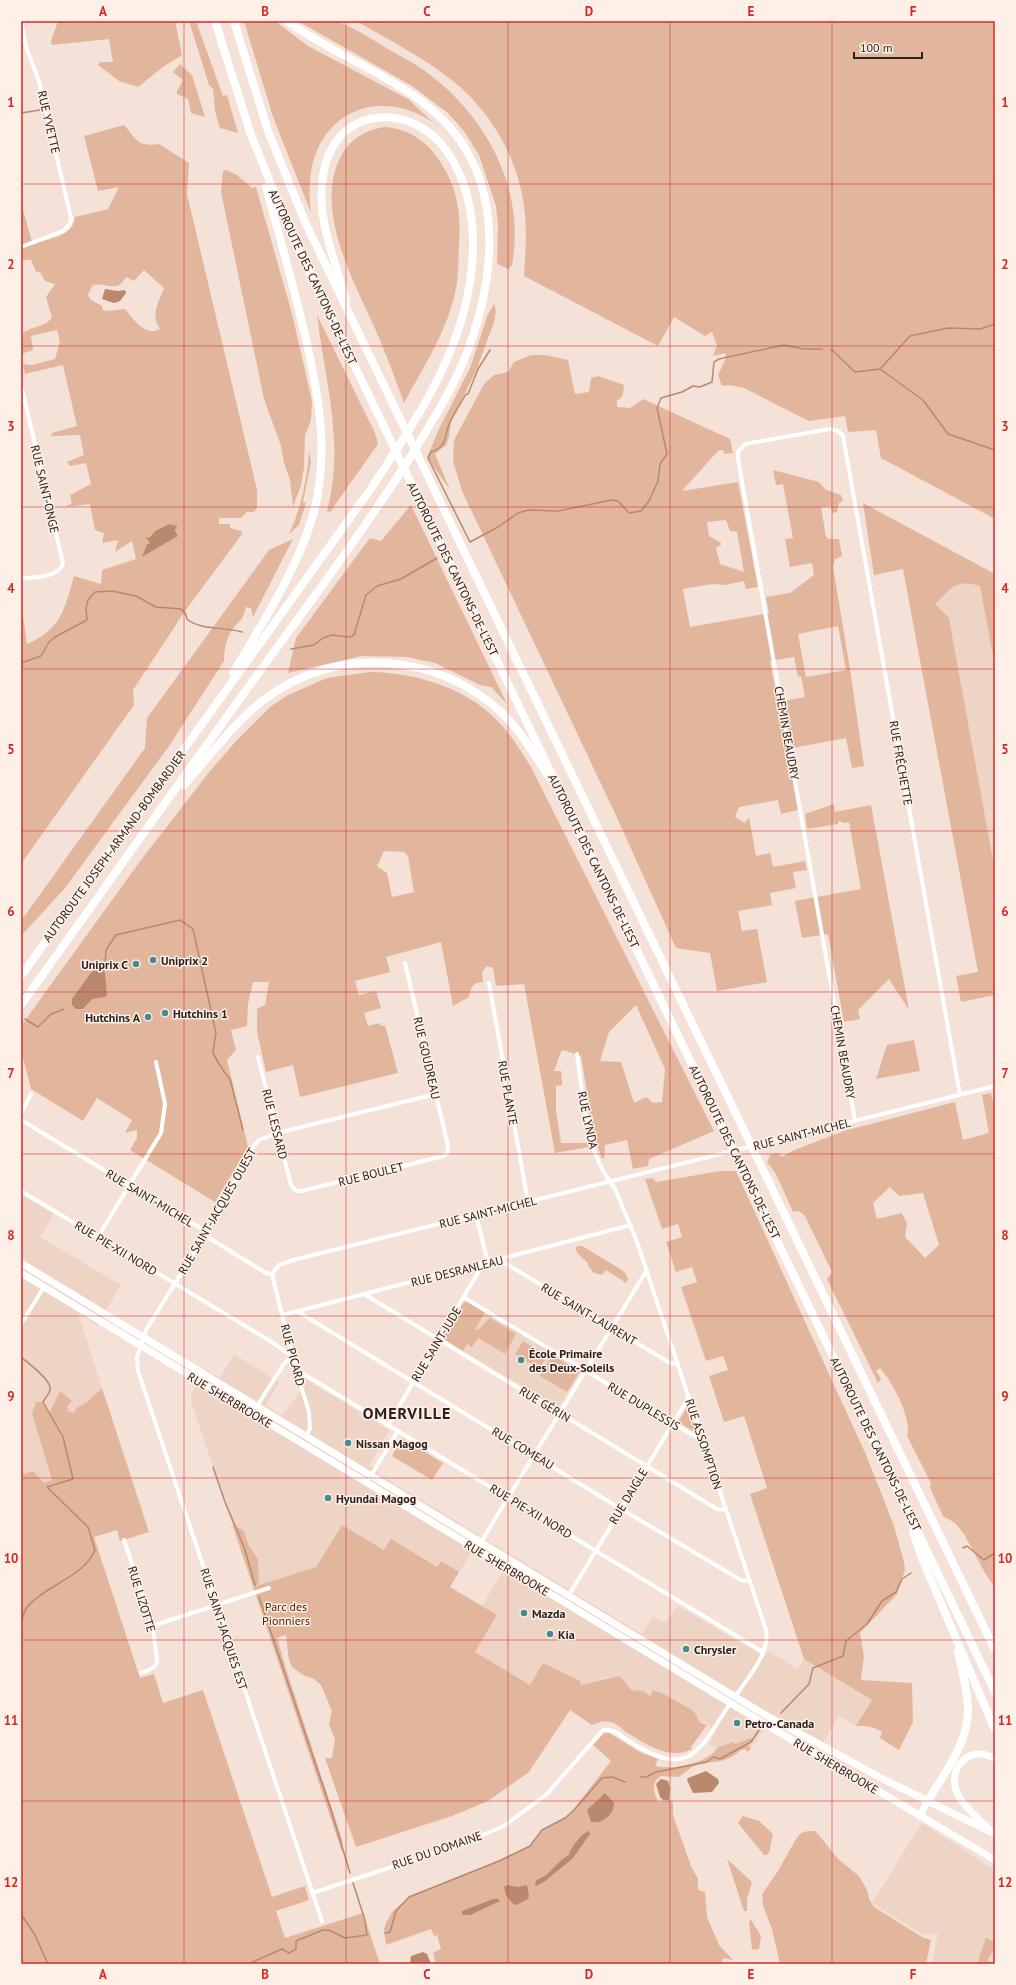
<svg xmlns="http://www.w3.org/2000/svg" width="1016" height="1985" font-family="'PT Sans',sans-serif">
<rect width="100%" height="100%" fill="#f4e1d7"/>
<g fill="#eed4c5">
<path d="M965 582 980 586 995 667V871L949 618 934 604 956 584Z"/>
<path d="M21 1194 54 1214 40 1237 121 1285 97 1325 78 1313 102 1388 87 1402 76 1408 75 1413 68 1412 67 1406 58 1396 49 1414 43 1402H36L32 1412 52 1480 44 1483 33 1472 21 1475Z"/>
<path d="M485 1312 581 1370 559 1407H557L463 1351Z"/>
<path d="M234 1354 279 1382 266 1405 282 1416 305 1385 304 1381 307 1380 389 1430 369 1466 379 1472 380 1475 642 1634 653 1616 666 1623 677 1605 764 1657 768 1651 798 1669 804 1659 872 1700 856 1726 839 1716 823 1742 773 1715 751 1748 748 1746 754 1741 751 1738 735 1744 732 1742 717 1749 709 1744 716 1733 704 1722H699L692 1710 664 1694 653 1690 651 1696 643 1691 631 1690 618 1676 605 1678 581 1685H530L475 1652 497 1615 482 1606 503 1571 472 1552 459 1572 441 1561 437 1568 391 1540 384 1550 342 1525 316 1567 253 1587 259 1582 258 1559 248 1544 244 1531 232 1524 190 1397 206 1370 220 1378Z"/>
<path d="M922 1823 995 1870V1964H932L938 1933 924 1935 872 1903Z"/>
</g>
<g fill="#e2b69d" fill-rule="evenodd">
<path d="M58 21H175L182 55 163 67 138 87 119 81 98 65 100 62H113L109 39 52 45 51 41Z"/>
<path d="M189 21H196L223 96 227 95 238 133 220 128 215 111 213 89 209 85Z"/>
<path d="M244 21H275L308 46 408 99 434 123C395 96 344 100 320 144 309 165 308 191 311 213L273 117Z"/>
<path d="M298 21C308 21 329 18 338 22 355 28 373 40 388 49 400 56 414 63 425 71 486 115 526 189 512 265L509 269 497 264 498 226 496 206 479 155 464 131 448 113 412 86Z"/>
<path d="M356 21H995V519L881 458 876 430 848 432 845 416 809 421 744 388 729 385 722 386 718 375 726 358 725 353 713 356 717 346 712 332 705 336 674 317 658 346 524 276C525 256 527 236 525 215 521 165 494 114 454 82 425 58 389 40 356 21Z"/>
<path d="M180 64 192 75 205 117 191 113 188 99 177 94V91L183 80 173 72Z"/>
<path d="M124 125C137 140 138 147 159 144L189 163 187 194 257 490V508L254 512H247L241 518H219V524H230V528L241 531 242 534 185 611 133 690 134 705 21 864V616H23L27 644C61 629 65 609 74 576L101 584 102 570 136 559 132 541 115 552 118 540 102 543 104 533 95 530 90 504 65 507 72 503 70 495 91 484 86 463 70 466 67 462 84 455 80 435 51 436 52 433 77 426 63 365 25 374 23 364 32 365 55 359 60 342 57 330 31 336 33 350 21 354V335C32 325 41 329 52 318L46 297 55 284 45 281 40 272H36L31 260H21V203L33 245C49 237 73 238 75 217L108 209 119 187 98 191 84 136ZM144 270 164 288C159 301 150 316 160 329 144 337 134 319 125 309L108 311 103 310 102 306 90 299 88 294 93 285C107 282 117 294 126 277L134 281ZM169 524 174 526 178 536 142 557 147 544 151 543 145 539 149 538 155 531Z"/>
<path d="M385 127C410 129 428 142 441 163 458 189 461 215 459 245 458 261 459 277 455 293 446 333 423 368 404 403 396 381 388 359 379 338 357 286 312 212 341 156 351 138 366 130 385 127Z"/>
<path d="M226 170 237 175 252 188 256 187 292 314 312 401 311 420 305 435 304 468 301 485 293 507 290 480 284 463 281 446 264 399 221 192 223 171Z"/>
<path d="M494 304 496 311 494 322 476 371 451 421 449 437 446 445 435 454 450 490 427 457 440 427 470 368 488 314Z"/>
<path d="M317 315 375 433 378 444 330 512 327 511C345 443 325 382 317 315Z"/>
<path d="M531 355H545L568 360 575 394 589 392 591 378 598 376 624 385 623 394 620 399 617 400V407L630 408 643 399 730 439 733 453 724 454 723 450 718 451 682 491 738 482 758 587 746 589 744 581 725 585 712 584 683 589 690 627 769 613 766 597 790 593 814 575 812 563 790 567 785 539 793 538 783 484 776 485 773 470 819 482 826 490 841 495 843 501 839 503 837 512 832 513 831 506 821 507 826 537 829 539H839L842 556 835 559 833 567 850 669 864 766 852 768 846 738 787 749 798 810 781 814 778 800 739 807 735 817 745 823 749 817 756 856 770 853 773 867 805 861 807 870 793 872 796 888 770 893 772 905 738 911 742 931 757 929 767 982 717 991 710 953 676 948 613 809 462 491 453 461 454 440 484 384 494 375 508 372 514 362ZM726 520 730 531 737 532 744 572 720 564 716 548 721 545V543L709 536 707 522ZM838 626 846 670 806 677 798 634ZM794 657 798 677 801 676 805 697 778 702 770 661Z"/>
<path d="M309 452 311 462 303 502 306 503 299 525 289 534C301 508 307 480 309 452Z"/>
<path d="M863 503 995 574V667L980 586C955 579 953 587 935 604L949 618 995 871V995L961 1002 956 976 978 972 903 569 874 575Z"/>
<path d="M411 505 507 704 491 687 480 685 435 663 407 657 362 656 288 673 296 638 370 538 381 541Z"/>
<path d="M293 539 253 617 251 608 246 607C243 618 243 618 236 625 227 633 224 650 224 661L169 746 65 888 21 936V921L145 748 147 718 269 550Z"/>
<path d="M370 672C419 673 472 689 505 729 515 741 523 754 531 767L714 1131 649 1159 648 1166 633 1169 627 1140 605 1145 604 1158 602 1159 594 1136 581 1056 563 1050 561 1052 554 1071H561L562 1085 556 1086V1110L561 1143H588L589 1147 555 1153 524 984 496 986 493 968 487 966 482 972 483 982C472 983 471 987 469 997L453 1006 441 942 386 957 390 972 355 981 359 995 376 991 381 1008 364 1013 368 1026 380 1023 381 1026 385 1025 398 1073 300 1097 293 1065 266 1072 257 1032V1009L265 1005 269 982H253L248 1004 247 1026 231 1030 236 1050 227 1060 248 1147 215 1202 130 1150 137 1138V1130L125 1133 132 1120 97 1098 83 1121 31 1089 21 1050V1026L141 860 210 771 237 740 270 707 288 695 327 678ZM384 851 404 852 408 856 414 892 392 897 387 873 377 866ZM636 1005 665 1069 662 1102 653 1103 646 1097 634 1103 621 1062 600 1061 609 1032Z"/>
<path d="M834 804 835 812 871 805 909 1010 889 979 858 1010 860 1019 844 1022 828 934 802 938 795 901 861 889 849 822 844 823 839 821 838 824 807 829 805 814Z"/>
<path d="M914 1040 920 1071 876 1079 887 1045Z"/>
<path d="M991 1093 995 1110V1587L985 1573 964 1534 955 1523 943 1516 930 1488 931 1483 907 1436C913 1419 891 1380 880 1368L876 1371 881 1379 878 1383 827 1279 832 1272 805 1216 799 1211 793 1212 776 1174 767 1162 771 1154 778 1153 782 1157 792 1151 844 1131 955 1102 963 1140 989 1133 982 1095ZM890 1187 899 1196 923 1193 939 1245 925 1258 905 1237 907 1224 902 1213 877 1219 873 1203Z"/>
<path d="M720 1171H736L867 1457 894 1526 904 1562 905 1570 897 1594 860 1633 864 1656 861 1680 912 1683 913 1722 899 1750 880 1738 882 1732C874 1727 866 1725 856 1726L872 1700 804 1659 750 1494 767 1488 744 1416 724 1422 709 1376 728 1370 723 1356 706 1361 681 1287 697 1282 692 1267 676 1272 666 1242 682 1237 678 1224 662 1229 645 1179 653 1178 655 1181 657 1182Z"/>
<path d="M578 1246H582L622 1270 626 1274 628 1279 626 1283 606 1270 602 1275 594 1273 588 1266V1263L578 1254 575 1248Z"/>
<path d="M466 1301 485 1312 475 1330 479 1329 490 1318 516 1334 505 1354 478 1338 472 1347 467 1344 463 1351 444 1339 443 1336 463 1303Z"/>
<path d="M523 1341 547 1356 539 1369 515 1354Z"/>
<path d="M552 1355 580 1372 567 1392 540 1376Z"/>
<path d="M102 1388 149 1532 120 1541 117 1530 94 1537 140 1678 154 1674 163 1703 203 1690 272 1897 305 1886 309 1900 276 1911 285 1938 363 1913 380 1964H21V1475L33 1471 44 1483 52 1480 32 1413 36 1402H43L49 1414 60 1391 72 1401 67 1406 68 1411 74 1413 76 1408 87 1402Z"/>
<path d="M688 1406 696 1430 695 1432 678 1422Z"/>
<path d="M402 1438 443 1463 432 1480 392 1456Z"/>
<path d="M232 1524 244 1531 248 1544 258 1559 259 1582 256 1586 316 1567 342 1525 384 1550 391 1539 437 1567 441 1561 459 1572 450 1587 497 1615 475 1652 530 1685 543 1663 580 1681 581 1685 618 1676 622 1678 631 1690 643 1691 650 1696 653 1690 664 1694 692 1710 695 1713 699 1722 707 1725 691 1747 692 1749C669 1761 646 1744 626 1732 622 1729 616 1723 610 1722 604 1720 598 1723 592 1725L570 1710 529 1772 488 1801 452 1816 356 1847 325 1758H332L335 1739 329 1724 332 1711 321 1685 314 1679 303 1675 292 1667 289 1660 286 1635 277 1638 287 1672 342 1839 343 1849 342 1852Z"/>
<path d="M604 1733H609L640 1752 658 1759 655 1766C672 1770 697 1765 712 1754 714 1752 716 1749 719 1747 722 1746 727 1744 732 1742L735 1744 751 1738 754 1740 748 1745 751 1748 748 1752 745 1749 741 1750C723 1766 714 1759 694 1766 688 1769 684 1774 678 1777L661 1776C650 1783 654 1791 658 1802L669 1800 673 1803V1815L691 1866 698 1879V1890L705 1892 707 1917 719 1945 733 1960 723 1958 721 1964H436L433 1953 441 1949 437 1935 434 1936 431 1929 386 1945 384 1929 386 1923 392 1912 409 1897 498 1861 530 1846 542 1830 546 1829 569 1815 611 1761 593 1745Z"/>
<path d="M743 1816 759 1821 773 1834 769 1853 767 1855H764L738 1823Z"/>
<path d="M808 1831H815L818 1834 838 1859 859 1876 867 1890 870 1901 874 1907 922 1937 931 1940 926 1964H780L772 1929 763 1906 762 1894 778 1871 796 1839 801 1833Z"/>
<path d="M727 1859 752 1882 747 1899V1911H744Z"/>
<path d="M751 1920 761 1936 759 1949 752 1950 749 1921Z"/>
<path d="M986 1937 995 1943V1948L987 1960 992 1964H977Z"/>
</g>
<g fill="#ba896d">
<path d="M105 289 118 291 125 290 126 293 120 301 114 303 102 299Z"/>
<path d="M169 524 177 526 175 530 178 536 142 557 147 544 150 543 145 537 149 538 155 531Z"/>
<path d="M103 968 105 973 107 995 105 997 92 999 83 1009H76L72 1005V999L93 970Z"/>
<path d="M706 1771 718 1779 719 1783 712 1792 693 1793 687 1780 688 1778Z"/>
<path d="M661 1779 668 1781 670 1788 669 1800H663L660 1797 656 1784Z"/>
<path d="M605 1793 614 1803C614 1815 602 1824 591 1822L587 1810Z"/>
<path d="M589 1831 590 1834 573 1858 544 1882 536 1886 535 1883C537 1878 543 1878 547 1874 555 1867 560 1860 569 1855 570 1848 582 1833 589 1831Z"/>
<path d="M507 1885 519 1887 527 1885 529 1896 528 1899 516 1905 513 1904 506 1895 504 1887Z"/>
<path d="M493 1899H498L500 1901 470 1915H462V1911Z"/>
<path d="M423 1952 427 1954 431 1964H410L411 1956Z"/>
</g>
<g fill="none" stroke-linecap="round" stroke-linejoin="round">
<g stroke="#ba896d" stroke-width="1.5">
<path d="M21 113 40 110"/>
<path d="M831 349 855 372 880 369 923 400 948 434 995 450"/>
<path d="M490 350 478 369 468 394H466C461 403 455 412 450 422 444 435 448 447 431 452L428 458 470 542 498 527 518 513 528 510 558 511 612 500 618 501 629 513 641 511 649 501 658 481 660 464 667 454 657 408 661 398 682 392 693 386 700 387 712 382 714 362 719 359 784 345 803 349H822"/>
<path d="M881 368 910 336 948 328 980 329 995 324"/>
<path d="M291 649 314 645 323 638 332 635 350 637 354 635 366 595 377 586 401 579 437 558"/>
<path d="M21 663 41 656 49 642 55 637 87 620 86 608 88 600 95 592 112 591 136 596 156 607 181 609 185 613 187 619C199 630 226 627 242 632"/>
<path d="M103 968 105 963 106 950 116 935 180 920 193 929 216 1033 213 1052C214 1057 226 1075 230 1079L243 1130"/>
<path d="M25 1019 38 1027 51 1014 64 1009"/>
<path d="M21 1357C28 1363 50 1379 50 1388 51 1392 45 1398 43 1402L63 1437 73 1479 47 1487 88 1527 95 1550C83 1578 47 1584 28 1606 24 1610 23 1618 21 1623"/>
<path d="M213 1467 225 1502 244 1547 255 1585"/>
<path d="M963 1548 967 1546 984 1560 995 1553"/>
<path d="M259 1597 331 1810 350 1873"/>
<path d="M781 1713 809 1684 813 1668 843 1656 846 1641 867 1624 882 1601 896 1592 902 1579 911 1573"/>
<path d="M641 1777H646L656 1772 707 1762 713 1757 720 1759 751 1742 759 1730"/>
<path d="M21 1914 35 1935 48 1964"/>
<path d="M385 1933 390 1932 396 1911 409 1897 499 1861 530 1846 542 1830 565 1818 575 1809 602 1778 612 1777 625 1782"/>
<path d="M248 1964 282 1949 289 1953 296 1949V1941L323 1930H329L345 1938 367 1935 365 1920 353 1883"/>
</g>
<g stroke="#fff" stroke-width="4">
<path d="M21 247 63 231 70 224 71 218 39 81 26 47 21 21"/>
<path d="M21 385 63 563C60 577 33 578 21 578"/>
<path d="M489 983 528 1202"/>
<path d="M577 1054 584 1108 592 1146 603 1171 615 1189 637 1242 766 1630C770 1654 748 1677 735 1697"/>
<path d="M258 1057 291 1185 296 1191H301L444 1156 448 1152V1146L405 963"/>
<path d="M21 1114 31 1094"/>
<path d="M21 1120 202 1229 209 1238 266 1273 272 1274"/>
<path d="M855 1121 738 459V452L745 444 830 429 838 431 843 436 960 1095"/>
<path d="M21 1191 267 1339 292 1356"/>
<path d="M476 1215 488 1263"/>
<path d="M98 1237 161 1133 165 1104 156 1062"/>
<path d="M500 1260 670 1363 678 1364"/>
<path d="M272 1274 279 1265 293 1260 995 1086"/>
<path d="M272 1274 292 1356 309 1412 310 1428 307 1436"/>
<path d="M364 1294 717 1509 726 1510"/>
<path d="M463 1297 696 1437 702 1438"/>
<path d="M297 1311 621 1509 741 1580 750 1581"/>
<path d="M283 1315 631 1225"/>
<path d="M21 1324 44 1287"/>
<path d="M298 1372 302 1373 763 1652"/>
<path d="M257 1406 284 1364 292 1356"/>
<path d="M388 1425 483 1264"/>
<path d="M367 1482 398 1431"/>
<path d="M124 1540 152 1623 157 1659C158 1668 148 1670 141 1673"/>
<path d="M481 1542 647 1270"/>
<path d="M569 1595 689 1397"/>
<path d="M152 1626 269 1588"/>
<path d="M312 1893 456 1846 504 1826 547 1794 603 1730C612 1728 620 1735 627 1740 690 1781 698 1752 731 1702"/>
<path d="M322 1921 138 1371 137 1357 146 1330 206 1234 254 1146 259 1140 277 1133 436 1094"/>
</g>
<g stroke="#fff" stroke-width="7">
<path d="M21 1263 762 1713 885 1780 995 1834"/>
<path d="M21 1273 750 1715 995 1860"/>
<path d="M920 1816 927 1802"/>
<path d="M990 1830C979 1818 964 1808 957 1793 946 1768 971 1743 995 1759"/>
</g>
<g stroke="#fff" stroke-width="8">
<path d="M215 21 250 132 290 232 995 1692"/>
<path d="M234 21 268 131 305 222 995 1650"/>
<path d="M233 673C260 627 295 573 311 522 331 458 319 395 304 331 293 283 279 235 266 187"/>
<path d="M184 785C210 756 234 722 265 699 336 645 438 652 503 714 522 732 534 755 549 777"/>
<path d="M21 976 370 490C412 427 459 358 470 282 477 237 473 188 446 150 412 103 341 105 325 166 313 213 334 256 346 300"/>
<path d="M21 1005C107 885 192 764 279 645 325 582 371 519 413 453 433 420 454 387 468 350 490 291 501 218 471 159 435 86 348 66 287 21"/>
<path d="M913 1531 921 1556 995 1730"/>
<path d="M927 1802C944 1774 968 1744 968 1710 968 1691 962 1671 958 1652"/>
</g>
</g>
<path fill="none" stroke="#d62828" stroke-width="1" stroke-opacity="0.55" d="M184 21V1964M346 21V1964M508 21V1964M670 21V1964M832 21V1964M21 184H995M21 346H995M21 507H995M21 669H995M21 831H995M21 992H995M21 1154H995M21 1316H995M21 1478H995M21 1640H995M21 1801H995"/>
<g fill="#448c90" stroke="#feefe7" stroke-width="1.5">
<circle cx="153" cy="960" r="4"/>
<circle cx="136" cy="964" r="4"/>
<circle cx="165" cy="1013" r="4"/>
<circle cx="148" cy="1017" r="4"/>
<circle cx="521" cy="1360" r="4"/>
<circle cx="348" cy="1443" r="4"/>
<circle cx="328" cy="1498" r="4"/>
<circle cx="524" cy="1613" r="4"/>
<circle cx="550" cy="1634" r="4"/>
<circle cx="686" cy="1649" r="4"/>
<circle cx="737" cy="1723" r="4"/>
</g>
<g text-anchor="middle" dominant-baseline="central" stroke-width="3" stroke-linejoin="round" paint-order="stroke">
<g font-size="12" fill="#28211d" stroke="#feefe7">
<text transform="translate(49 122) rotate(77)">RUE YVETTE</text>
<text transform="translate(313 277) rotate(65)">AUTOROUTE DES CANTONS-DE-L'EST</text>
<text transform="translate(45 489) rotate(77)">RUE SAINT-ONGE</text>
<text transform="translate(453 569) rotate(64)">AUTOROUTE DES CANTONS-DE-L'EST</text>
<text transform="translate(787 733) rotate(80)">CHEMIN BEAUDRY</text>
<text transform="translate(901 763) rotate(80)">RUE FRÉCHETTE</text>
<text transform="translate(114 846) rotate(-54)">AUTOROUTE JOSEPH-ARMAND-BOMBARDIER</text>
<text transform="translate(594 861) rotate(64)">AUTOROUTE DES CANTONS-DE-L'EST</text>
<text transform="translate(843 1052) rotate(80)">CHEMIN BEAUDRY</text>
<text transform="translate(427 1058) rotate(77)">RUE GOUDREAU</text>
<text transform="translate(508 1093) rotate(80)">RUE PLANTE</text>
<text transform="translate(588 1120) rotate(78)">RUE LYNDA</text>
<text transform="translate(275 1124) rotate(76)">RUE LESSARD</text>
<text transform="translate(802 1134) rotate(-14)">RUE SAINT-MICHEL</text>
<text transform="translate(735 1152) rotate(64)">AUTOROUTE DES CANTONS-DE-L'EST</text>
<text transform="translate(371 1174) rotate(-14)">RUE BOULET</text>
<text transform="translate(150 1198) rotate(31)">RUE SAINT-MICHEL</text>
<text transform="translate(217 1211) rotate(-60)">RUE SAINT-JACQUES OUEST</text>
<text transform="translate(488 1212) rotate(-14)">RUE SAINT-MICHEL</text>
<text transform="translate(116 1248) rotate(31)">RUE PIE-XII NORD</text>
<text transform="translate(457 1271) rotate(-14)">RUE DESRANLEAU</text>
<text transform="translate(589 1314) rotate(31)">RUE SAINT-LAURENT</text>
<text transform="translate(436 1344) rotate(-59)">RUE SAINT-JUDE</text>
<text transform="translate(293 1355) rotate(75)">RUE PICARD</text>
<text transform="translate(230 1400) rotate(31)">RUE SHERBROOKE</text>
<text transform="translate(545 1404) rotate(31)">RUE GÉRIN</text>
<text transform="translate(644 1406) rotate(31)">RUE DUPLESSIS</text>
<text transform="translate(704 1444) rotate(72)">RUE ASSOMPTION</text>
<text transform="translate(876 1444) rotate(64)">AUTOROUTE DES CANTONS-DE-L'EST</text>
<text transform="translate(523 1448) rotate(31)">RUE COMEAU</text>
<text transform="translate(628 1496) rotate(-59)">RUE DAIGLE</text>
<text transform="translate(531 1511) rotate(31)">RUE PIE-XII NORD</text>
<text transform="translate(507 1568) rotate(31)">RUE SHERBROOKE</text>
<text transform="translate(142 1599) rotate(73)">RUE LIZOTTE</text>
<text transform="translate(224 1629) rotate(72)">RUE SAINT-JACQUES EST</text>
<text transform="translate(836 1766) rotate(31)">RUE SHERBROOKE</text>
<text transform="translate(437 1850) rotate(-19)">RUE DU DOMAINE</text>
</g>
<g font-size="12" font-weight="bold" fill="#28211d" stroke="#feefe7" text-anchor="start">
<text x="161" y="960">Uniprix 2</text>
<text x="128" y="964" text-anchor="end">Uniprix C</text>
<text x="173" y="1013">Hutchins 1</text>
<text x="140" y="1017" text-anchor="end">Hutchins A</text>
<text x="529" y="1353">École Primaire<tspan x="529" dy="14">des Deux-Soleils</tspan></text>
<text x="356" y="1443">Nissan Magog</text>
<text x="336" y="1498">Hyundai Magog</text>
<text x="532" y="1613">Mazda</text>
<text x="558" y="1634">Kia</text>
<text x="694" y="1649">Chrysler</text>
<text x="745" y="1723">Petro-Canada</text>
</g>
<g font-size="12" fill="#512300" stroke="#feefe7">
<text x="286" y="1606">Parc des<tspan x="286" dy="14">Pionniers</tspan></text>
</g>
<g font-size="16" font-weight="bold" letter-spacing="1" fill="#28211d" stroke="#feefe7">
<text x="407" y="1413">OMERVILLE</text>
</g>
</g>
<rect width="1016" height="1985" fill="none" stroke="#feefe7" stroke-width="44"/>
<path d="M854 52v6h68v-6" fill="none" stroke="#28211d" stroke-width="2"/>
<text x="860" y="52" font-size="12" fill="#28211d" stroke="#feefe7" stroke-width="3" paint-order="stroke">100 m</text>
<rect x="22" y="22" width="972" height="1941" fill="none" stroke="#d62828" stroke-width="1.5"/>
<g font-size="13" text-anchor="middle" font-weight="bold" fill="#d62828">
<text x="103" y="16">A</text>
<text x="265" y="16">B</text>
<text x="427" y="16">C</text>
<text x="589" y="16">D</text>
<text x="751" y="16">E</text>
<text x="913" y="16">F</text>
<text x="11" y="107">1</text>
<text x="1005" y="107">1</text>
<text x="11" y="269">2</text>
<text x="1005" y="269">2</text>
<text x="11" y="431">3</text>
<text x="1005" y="431">3</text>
<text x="11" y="593">4</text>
<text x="1005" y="593">4</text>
<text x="11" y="754">5</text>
<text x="1005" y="754">5</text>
<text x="11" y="916">6</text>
<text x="1005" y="916">6</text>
<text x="11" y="1078">7</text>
<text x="1005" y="1078">7</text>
<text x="11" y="1240">8</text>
<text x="1005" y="1240">8</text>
<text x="11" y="1401">9</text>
<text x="1005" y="1401">9</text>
<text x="11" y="1563">10</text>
<text x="1005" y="1563">10</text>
<text x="11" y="1725">11</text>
<text x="1005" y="1725">11</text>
<text x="11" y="1887">12</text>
<text x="1005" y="1887">12</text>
<text x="103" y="1979">A</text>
<text x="265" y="1979">B</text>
<text x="427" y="1979">C</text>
<text x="589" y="1979">D</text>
<text x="751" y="1979">E</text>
<text x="913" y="1979">F</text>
</g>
</svg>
